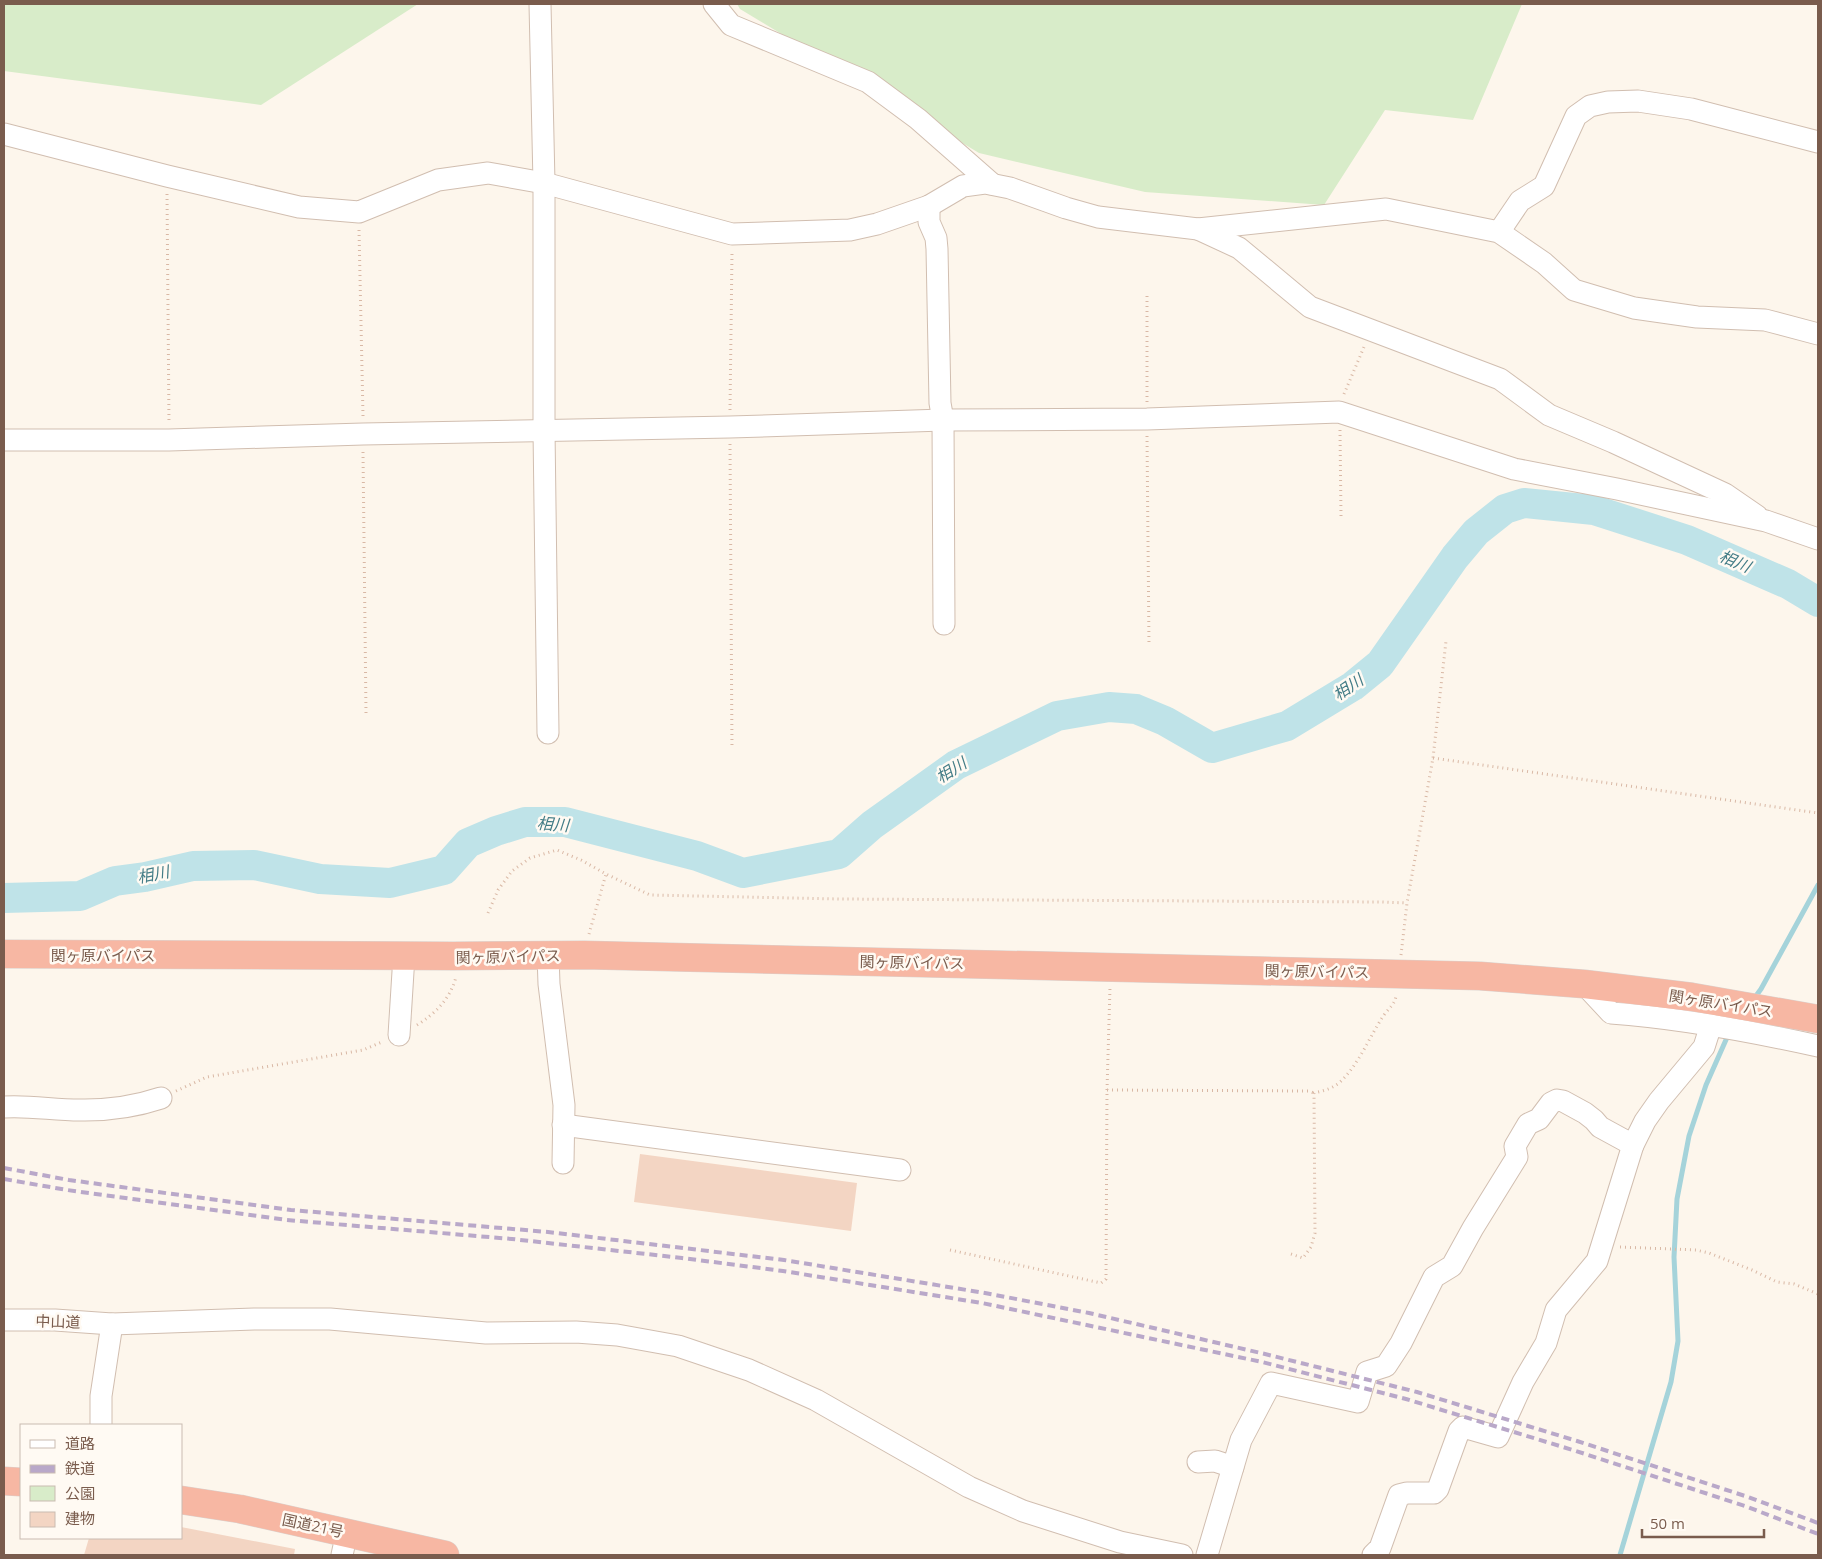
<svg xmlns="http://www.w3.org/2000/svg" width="1822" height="1559" font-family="'Open Sans','Noto Sans JP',sans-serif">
<rect width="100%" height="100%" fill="#fdf6ec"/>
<g fill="#d8ecc9">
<path d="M4 4H418L261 105 4 71Z"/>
<path d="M737 4H1522L1473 120 1385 110 1324 205 1145 192 979 153 740 9Z"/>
</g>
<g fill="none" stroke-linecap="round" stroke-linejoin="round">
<g stroke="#a5d3da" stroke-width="5">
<path d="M1753 1000 1761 989 1818 885"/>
<path d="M1620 1555 1671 1382 1678 1341 1674 1257 1677 1199 1689 1136 1706 1085 1729 1033"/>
</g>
<path stroke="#bfe3e8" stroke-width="30" d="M4 898 80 896 115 881 145 877 193 866 254 865 320 879 390 883 444 870 468 843 496 831 525 822H565L697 856 743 873 839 854 872 825 956 765 1057 716 1109 707 1136 709 1165 721 1212 748 1287 726 1353 686 1380 664 1455 557 1476 532 1505 509 1524 503 1594 510 1687 540 1788 584 1818 602"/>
</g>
<g fill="#f3d5c3">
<path d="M640 1154 857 1183 851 1231 634 1202Z"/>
<path d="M181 1527 295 1549 294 1555H84L89 1538H181Z"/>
</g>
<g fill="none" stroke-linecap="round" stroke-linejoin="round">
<g stroke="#d1beb0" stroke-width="23">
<g id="minor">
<path d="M540 4 544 183V430L548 733"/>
<path d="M714 4 731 25 868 82 918 119 992 184"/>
<path d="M4 134 167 176 299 207 359 212 438 180 488 173 544 183 732 234 850 230 877 224 929 206 963 186 985 183 1010 188 1066 208 1098 217 1198 229 1386 209 1499 232 1544 263 1574 290 1634 308 1697 317 1765 320 1818 334"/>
<path d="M929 206V222L936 238 937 249 940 403 943 420 944 624"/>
<path d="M1198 229 1239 248 1310 307 1500 379 1549 415 1613 442 1725 494 1757 516"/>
<path d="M1499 232 1520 201 1544 186 1576 116 1590 106 1608 102 1638 101 1691 109 1818 142"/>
<path d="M4 440H169L363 434 730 427 943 420 1147 419 1339 412 1514 469 1617 489 1766 521 1818 539"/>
<path d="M548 955 549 984 564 1105 563 1163"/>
<path d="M1584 984 1611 1013C1681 1018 1750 1031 1818 1046"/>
<path d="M399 1035 404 956"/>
<path d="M4 1107C31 1105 58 1111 85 1110 111 1110 137 1106 161 1098"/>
<path d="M563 1125 900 1170"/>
<path d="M4 1320H55L112 1324 254 1319H330L486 1333 576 1332 617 1335 678 1346 749 1370 816 1400 969 1487 1023 1511 1120 1542 1182 1555"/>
<path d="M101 1425V1396L112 1324"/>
<path d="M1198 1462 1215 1461 1233 1467"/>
<path d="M342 1555 347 1532"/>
<path d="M1207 1555 1241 1440 1271 1383 1358 1402 1367 1372 1386 1366 1401 1343 1434 1277 1452 1266 1473 1228 1517 1157 1515 1146 1528 1124 1539 1119 1551 1103 1557 1100 1563 1101 1585 1113 1594 1120 1600 1127 1633 1145 1645 1121 1659 1101 1704 1047 1711 1025"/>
<path d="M1373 1555 1380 1548 1399 1495 1407 1493H1434L1438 1489 1459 1431 1463 1427 1498 1437 1523 1382 1546 1343 1556 1310 1597 1261 1633 1145"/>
</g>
</g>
<g stroke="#dad1cd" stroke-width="29">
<g id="highway">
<path d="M4 954 453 956 584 955 1480 976 1584 984 1692 997 1818 1019"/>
<path d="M4 1481 21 1482"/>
<path d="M181 1500 240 1509 445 1555"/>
</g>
</g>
<g stroke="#d9b8a5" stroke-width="3" stroke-dasharray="1 4" stroke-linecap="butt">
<path d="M167 194 169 423"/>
<path d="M359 230 363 416"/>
<path d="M1344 394 1364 347"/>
<path d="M1147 402V293"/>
<path d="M730 410 732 252"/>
<path d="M1340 430 1341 516"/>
<path d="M1147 436 1149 645"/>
<path d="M730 444 732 749"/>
<path d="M363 452 366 713"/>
<path d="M1433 758 1818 813"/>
<path d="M488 913 498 890 512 871 530 858 557 850 581 860 606 874 650 895 839 899 1382 902 1407 903"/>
<path d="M589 934 606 874"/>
<path d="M1401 955 1407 903 1433 758 1446 641"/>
<path d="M417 1025C436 1013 450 999 456 977"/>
<path d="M1107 1090 1308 1091 1314 1093"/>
<path d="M176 1091 207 1077 363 1050 382 1042"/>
<path d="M1620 1247 1696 1250 1709 1253 1752 1270 1777 1282 1794 1284 1818 1294"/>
<path d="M950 1250 1101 1283 1106 1279 1107 1090 1110 987"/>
<path d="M1291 1254 1303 1258 1311 1247 1315 1233 1314 1093C1323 1091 1331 1089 1339 1083 1359 1065 1369 1037 1384 1015 1389 1008 1395 1004 1396 996"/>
</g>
<use href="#minor" stroke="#fff" stroke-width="21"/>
<use href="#highway" stroke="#f7b7a3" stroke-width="28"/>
<g stroke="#b9a8c9" stroke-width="4" stroke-dasharray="8 5" stroke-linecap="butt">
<path d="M4 1168 69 1180 291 1210 548 1232 784 1260 985 1293 1089 1313 1265 1354 1417 1392 1577 1441 1748 1497 1818 1523"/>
<path d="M4 1179 67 1190 287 1220 512 1239 682 1258 783 1271 982 1303 1262 1362 1406 1399 1576 1451 1745 1506 1818 1534"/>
</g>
</g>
<g text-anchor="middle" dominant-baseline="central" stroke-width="5" stroke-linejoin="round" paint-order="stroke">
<g font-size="15" fill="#7a5c4d" stroke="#fffaf3">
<text x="103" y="955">関ヶ原バイパス</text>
<text transform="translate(508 956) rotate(-1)">関ヶ原バイパス</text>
<text transform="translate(912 962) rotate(1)">関ヶ原バイパス</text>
<text transform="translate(1317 971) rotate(1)">関ヶ原バイパス</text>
<text transform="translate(1721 1003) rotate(9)">関ヶ原バイパス</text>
<text transform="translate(58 1321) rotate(2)">中山道</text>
<text transform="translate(313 1525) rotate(12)">国道21号</text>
</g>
<g font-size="16" font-style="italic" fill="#437c86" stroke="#fffaf3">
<text transform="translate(1735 561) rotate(23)">相川</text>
<text transform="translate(1348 687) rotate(-34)">相川</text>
<text transform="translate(951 770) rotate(-32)">相川</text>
<text transform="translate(553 824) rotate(4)">相川</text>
<text transform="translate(153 874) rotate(-11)">相川</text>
</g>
</g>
<rect width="1822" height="1559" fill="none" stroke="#7a5c4d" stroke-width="10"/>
<rect x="20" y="1424" width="162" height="115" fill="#fffaf3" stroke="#cabbb1"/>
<rect x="30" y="1440" width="25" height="8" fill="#ffffff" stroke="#cabbb1"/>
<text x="65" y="1449" font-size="15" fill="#7a5c4d">道路</text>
<rect x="30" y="1465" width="25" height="8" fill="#b9a8c9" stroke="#cabbb1"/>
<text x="65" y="1474" font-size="15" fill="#7a5c4d">鉄道</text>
<rect x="30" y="1486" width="25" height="15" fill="#d8ecc9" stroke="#cabbb1"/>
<text x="65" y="1499" font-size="15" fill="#7a5c4d">公園</text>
<rect x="30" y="1512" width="25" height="15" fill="#f3d5c3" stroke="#cabbb1"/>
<text x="65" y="1524" font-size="15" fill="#7a5c4d">建物</text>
<path d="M1642 1529v8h122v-8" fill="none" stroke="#7a5c4d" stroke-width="2.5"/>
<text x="1650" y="1529" font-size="15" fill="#7a5c4d" stroke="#fffaf3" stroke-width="4" paint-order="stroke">50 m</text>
</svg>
